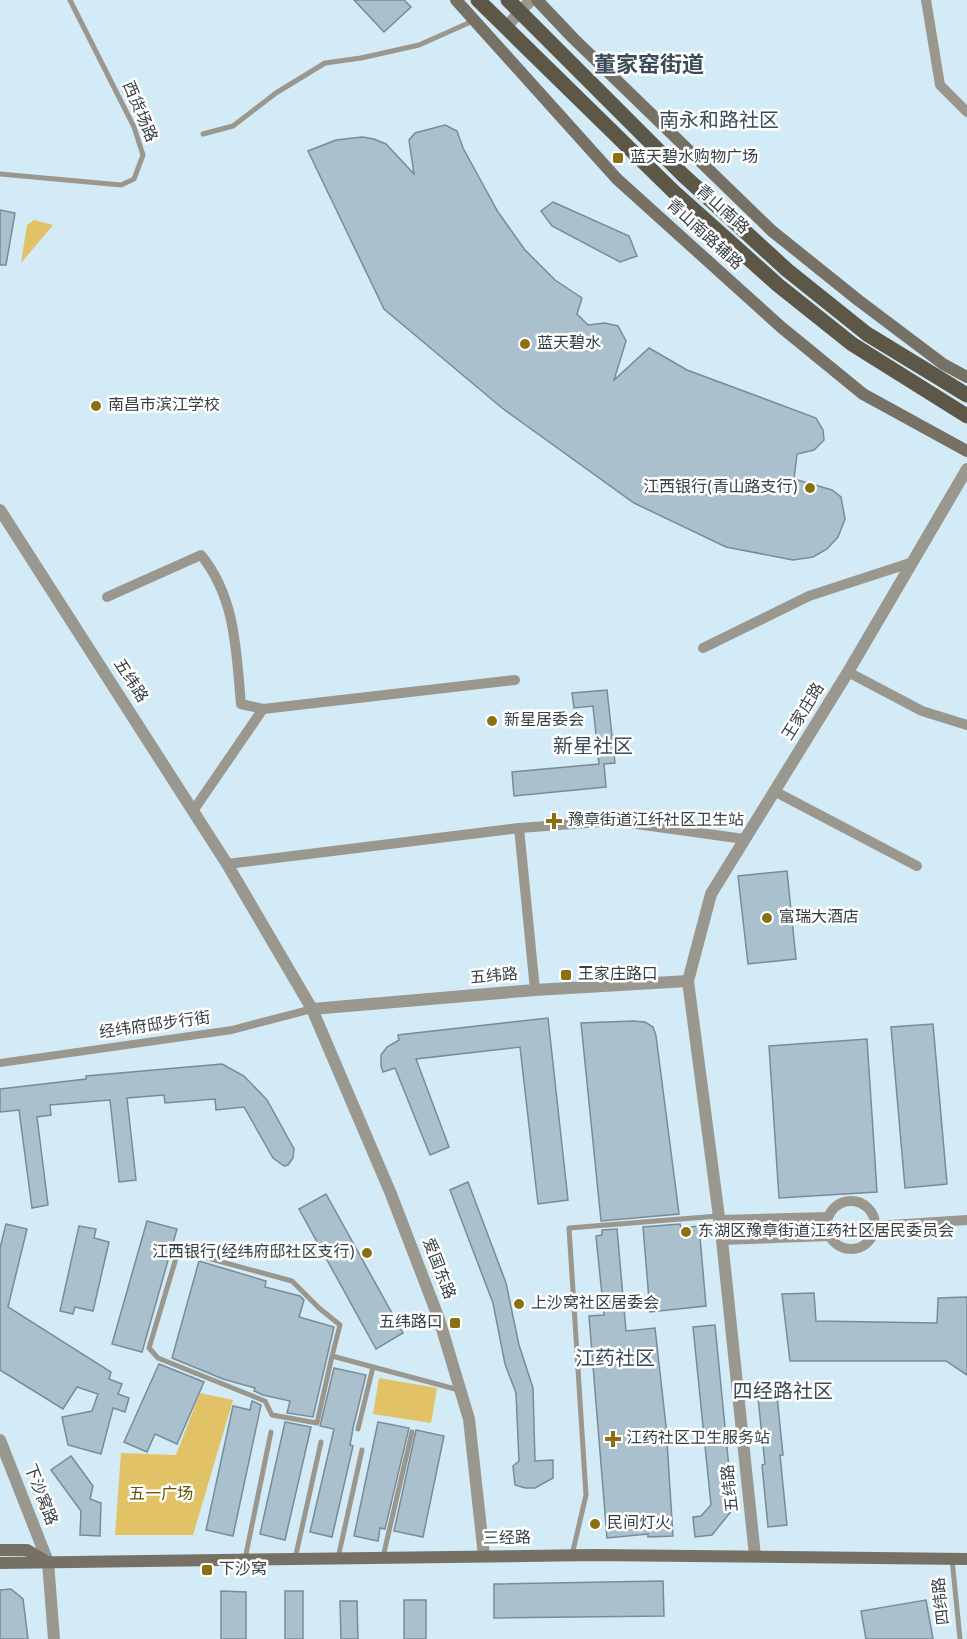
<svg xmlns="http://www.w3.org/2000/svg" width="967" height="1639" font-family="Overpass,'Noto Sans SC',sans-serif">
<rect width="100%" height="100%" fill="#d3eaf7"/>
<g fill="#e1c267">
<path d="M34 220 53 225 21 263 27 225Z"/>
<path d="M379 1378 437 1388 431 1423 373 1414Z"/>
<path d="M200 1393 233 1400 193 1535H115L121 1453 176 1455Z"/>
</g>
<g fill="#aac1cd" stroke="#778c98" stroke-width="1.5">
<path d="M354 0H404L411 7 384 32Z"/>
<path d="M445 125 457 131 463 148 498 212 525 250 555 280 582 298 577 314 588 325 605 323 618 326 626 341 614 380 649 348 687 370 816 418 823 430 824 440 814 450 797 454 794 479 832 490 841 497 845 519 838 537 827 549 813 557 793 560 726 547 634 503 502 408 384 309 308 151 336 140 362 137 374 139 386 144 414 174 409 140 415 133Z"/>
<path d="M553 202 629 236 637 256 620 262 552 226 541 211Z"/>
<path d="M0 210 15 213 6 265H0Z"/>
<path d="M607 690 615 763 604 764 606 787 514 796 512 772 599 764 593 706 574 708 572 693Z"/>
<path d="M787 871 796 959 748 964 738 876Z"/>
<path d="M548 1018 568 1200 538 1204 520 1047 416 1059 449 1147 430 1155 395 1068 383 1072 381 1066V1055L387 1047 399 1040 398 1035Z"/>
<path d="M634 1021 645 1022 653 1027 656 1036 679 1214 601 1221 581 1023Z"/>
<path d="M933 1024 947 1184 905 1188 891 1027Z"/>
<path d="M867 1039 877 1192 779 1198 769 1046Z"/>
<path d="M222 1064 244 1076 267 1100 294 1149 293 1158 288 1165 284 1166 273 1158 244 1107 216 1110 215 1099 165 1103 164 1095 127 1098 136 1180 119 1182 110 1100 50 1105 51 1115 37 1117 48 1205 32 1208 19 1110 0 1112V1089L86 1079V1076Z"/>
<path d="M468 1182 506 1283 519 1345 533 1388 535 1461 553 1460V1478L535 1488H525L515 1485 513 1466 519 1461 516 1393 505 1364 493 1303 450 1190Z"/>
<path d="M326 1194 403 1333 376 1349 299 1209Z"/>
<path d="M147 1221 177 1229 142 1352 112 1344Z"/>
<path d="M6 1224 27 1229 8 1307 111 1372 109 1379 122 1384 118 1394 129 1398 125 1412 113 1408 101 1454 68 1445 62 1417 92 1411 98 1394 77 1387 63 1409 0 1370V1248Z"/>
<path d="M680 1224 681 1228 699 1226 706 1306 650 1312 643 1227Z"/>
<path d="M79 1226 96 1229 94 1238 109 1242 93 1311 75 1307 73 1314 60 1311Z"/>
<path d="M617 1229 626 1331 655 1328 666 1426 673 1536 648 1537V1534L607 1538 589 1316 604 1315 596 1236 602 1235V1230Z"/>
<path d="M199 1261 266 1281 265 1287 300 1296 304 1300 299 1317 334 1327 313 1417 287 1413 290 1401 263 1395 254 1391 255 1388 223 1379 172 1358Z"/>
<path d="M814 1293 816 1321 937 1323 938 1298 967 1297V1375L946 1361H790L782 1294Z"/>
<path d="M715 1325 733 1509 712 1535 695 1537 693 1517 701 1516 711 1505 693 1327Z"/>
<path d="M159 1364 204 1382 177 1444 155 1434 147 1452 124 1442Z"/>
<path d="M334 1368 366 1375 353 1428 350 1445 353 1446 332 1537 310 1532 334 1429 320 1426Z"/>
<path d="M777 1396 783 1455H780L787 1525 768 1527 762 1465 765 1464 758 1398Z"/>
<path d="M252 1401 261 1405 233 1536 206 1530 233 1406 250 1410Z"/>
<path d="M285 1422 311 1427 285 1540 260 1534Z"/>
<path d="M378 1422 409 1428 385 1529 380 1528 378 1541 354 1536Z"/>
<path d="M416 1430 444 1436 423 1537 394 1531Z"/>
<path d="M71 1456 93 1486 90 1499 101 1503 100 1536 80 1535 81 1511 51 1470Z"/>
<path d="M663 1581 664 1616 494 1618V1584Z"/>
<path d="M11 1589 23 1599 28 1639H0V1590Z"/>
<path d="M221 1591 246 1592V1639H221Z"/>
<rect x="285" y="1591" width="18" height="48"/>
<rect x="404" y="1600" width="22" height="39"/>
<path d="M926 1600 933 1639H866L861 1611Z"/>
<path d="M340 1601H357L358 1639H341Z"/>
</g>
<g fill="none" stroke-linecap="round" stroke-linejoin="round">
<g stroke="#9a978e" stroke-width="5">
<path d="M203 134 233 126 276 93 325 63 361 58 419 45 473 21"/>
<path d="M0 174 121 185 134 179 143 155 134 127 70 0"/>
<path d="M332 1356 340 1325 319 1308 292 1281 200 1256 177 1255 149 1348 158 1358 265 1401 272 1415 317 1423 332 1356 459 1390"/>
<path d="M358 1429 373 1367"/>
<path d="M572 1555 586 1495 569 1228 718 1216"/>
<path d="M383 1557 412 1432"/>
<path d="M338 1558 362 1450"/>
<path d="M245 1559 271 1432"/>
<path d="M295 1559 321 1442"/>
<path d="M952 1559 960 1639"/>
</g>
<path stroke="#9a978e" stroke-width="8" d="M0 1063 232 1030 312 1009"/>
<g stroke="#9a978e" stroke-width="10">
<path d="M926 0 940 85 967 112"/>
<path d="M107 597 201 555C236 598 236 651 241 704L263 709"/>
<path d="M703 648 809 596 913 562"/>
<path d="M848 672 922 711 967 725"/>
<path d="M774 791 917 866"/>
<path d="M193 811 263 709 515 680"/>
<path d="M519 828 535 990"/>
<path d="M227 864 519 828 615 821 744 839"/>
<circle cx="851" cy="1225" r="24"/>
<path d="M720 1220 828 1217"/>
<path d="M875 1226 967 1220"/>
<path d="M722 1240 830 1236"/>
</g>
<g stroke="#9a978e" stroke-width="12">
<path d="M506 27 531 0"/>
<path d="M0 510 227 864 312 1009 391 1194 439 1319 469 1419 484 1556"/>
<path d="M312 1009 535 990 688 981"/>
<path d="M0 1440 48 1562 54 1639"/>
<path d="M755 1556 722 1240 688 981 711 894 848 672 967 469"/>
</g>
<g stroke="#767164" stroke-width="12">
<path d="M456 0 617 179 781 327 863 394 967 451"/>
<path d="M537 0 573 38 772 231 858 300 943 364 967 377"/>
<path d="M0 1550H27L47 1562"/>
<path d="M0 1563 594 1555 967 1559"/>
</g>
<g stroke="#5c5747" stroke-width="15">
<path d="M478 0 673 191 778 285 852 344 967 416"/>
<path d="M508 0 683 175 787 270 867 334 967 395"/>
</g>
</g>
<g fill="#8b7012" stroke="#fff" stroke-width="2">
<rect x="612" y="152" width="12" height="12" rx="3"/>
<circle cx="525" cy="344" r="6"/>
<circle cx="96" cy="406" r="6"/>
<circle cx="810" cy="488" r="6"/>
<circle cx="492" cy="721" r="6"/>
<path d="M551 812h6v6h6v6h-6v6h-6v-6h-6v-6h6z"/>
<circle cx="767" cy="918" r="6"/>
<rect x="560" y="969" width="12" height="12" rx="3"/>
<circle cx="686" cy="1232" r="6"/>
<circle cx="367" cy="1253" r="6"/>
<circle cx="519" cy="1304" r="6"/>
<rect x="449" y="1317" width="12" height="12" rx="3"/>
<path d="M610 1430h6v6h6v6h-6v6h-6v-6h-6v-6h6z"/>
<circle cx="595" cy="1524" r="6"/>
<rect x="201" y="1564" width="12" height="12" rx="3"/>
</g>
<g text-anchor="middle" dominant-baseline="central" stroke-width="5" stroke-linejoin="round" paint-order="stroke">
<g font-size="16" fill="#353f44" stroke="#fff">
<text transform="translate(139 112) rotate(67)">西货场路</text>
<text transform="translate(722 210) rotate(42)">青山南路</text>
<text transform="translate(704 235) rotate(42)">青山南路辅路</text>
<text transform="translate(130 681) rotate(57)">五纬路</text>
<text transform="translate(804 712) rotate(-58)">王家庄路</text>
<text transform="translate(494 977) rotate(-5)">五纬路</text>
<text transform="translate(155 1026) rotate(-8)">经纬府邸步行街</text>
<text transform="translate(438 1269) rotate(69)">爱国东路</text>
<text transform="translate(731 1488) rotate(-96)">五纬路</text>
<text transform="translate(40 1495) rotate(69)">下沙窝路</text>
<text transform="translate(507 1539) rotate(-1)">三经路</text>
<text transform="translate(942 1601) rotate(-96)">四纬路</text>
</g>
<g font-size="16" fill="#353f44" stroke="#fff" text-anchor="start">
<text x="630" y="158">蓝天碧水购物广场</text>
<text x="537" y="344">蓝天碧水</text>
<text x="108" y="406">南昌市滨江学校</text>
<text x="798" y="488" text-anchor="end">江西银行(青山路支行)</text>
<text x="504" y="721">新星居委会</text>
<text x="568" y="821">豫章街道江纤社区卫生站</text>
<text x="779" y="918">富瑞大酒店</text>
<text x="578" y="975">王家庄路口</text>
<text x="698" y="1232">东湖区豫章街道江药社区居民委员会</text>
<text x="355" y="1253" text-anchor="end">江西银行(经纬府邸社区支行)</text>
<text x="531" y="1304">上沙窝社区居委会</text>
<text x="443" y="1323" text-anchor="end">五纬路口</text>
<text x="626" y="1439">江药社区卫生服务站</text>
<text x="607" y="1524">民间灯火</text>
<text x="219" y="1570">下沙窝</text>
</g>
<g font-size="16" fill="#675202" stroke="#fff">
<text x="161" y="1495">五一广场</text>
</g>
<g font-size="20" fill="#394c57" stroke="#fff">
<text x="719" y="122">南永和路社区</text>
<text x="593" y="748">新星社区</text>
<text x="615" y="1360">江药社区</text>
<text x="783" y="1393">四经路社区</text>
</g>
<g font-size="22" font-weight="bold" fill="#394c57" stroke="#fff">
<text x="649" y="66">董家窑街道</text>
</g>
</g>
</svg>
